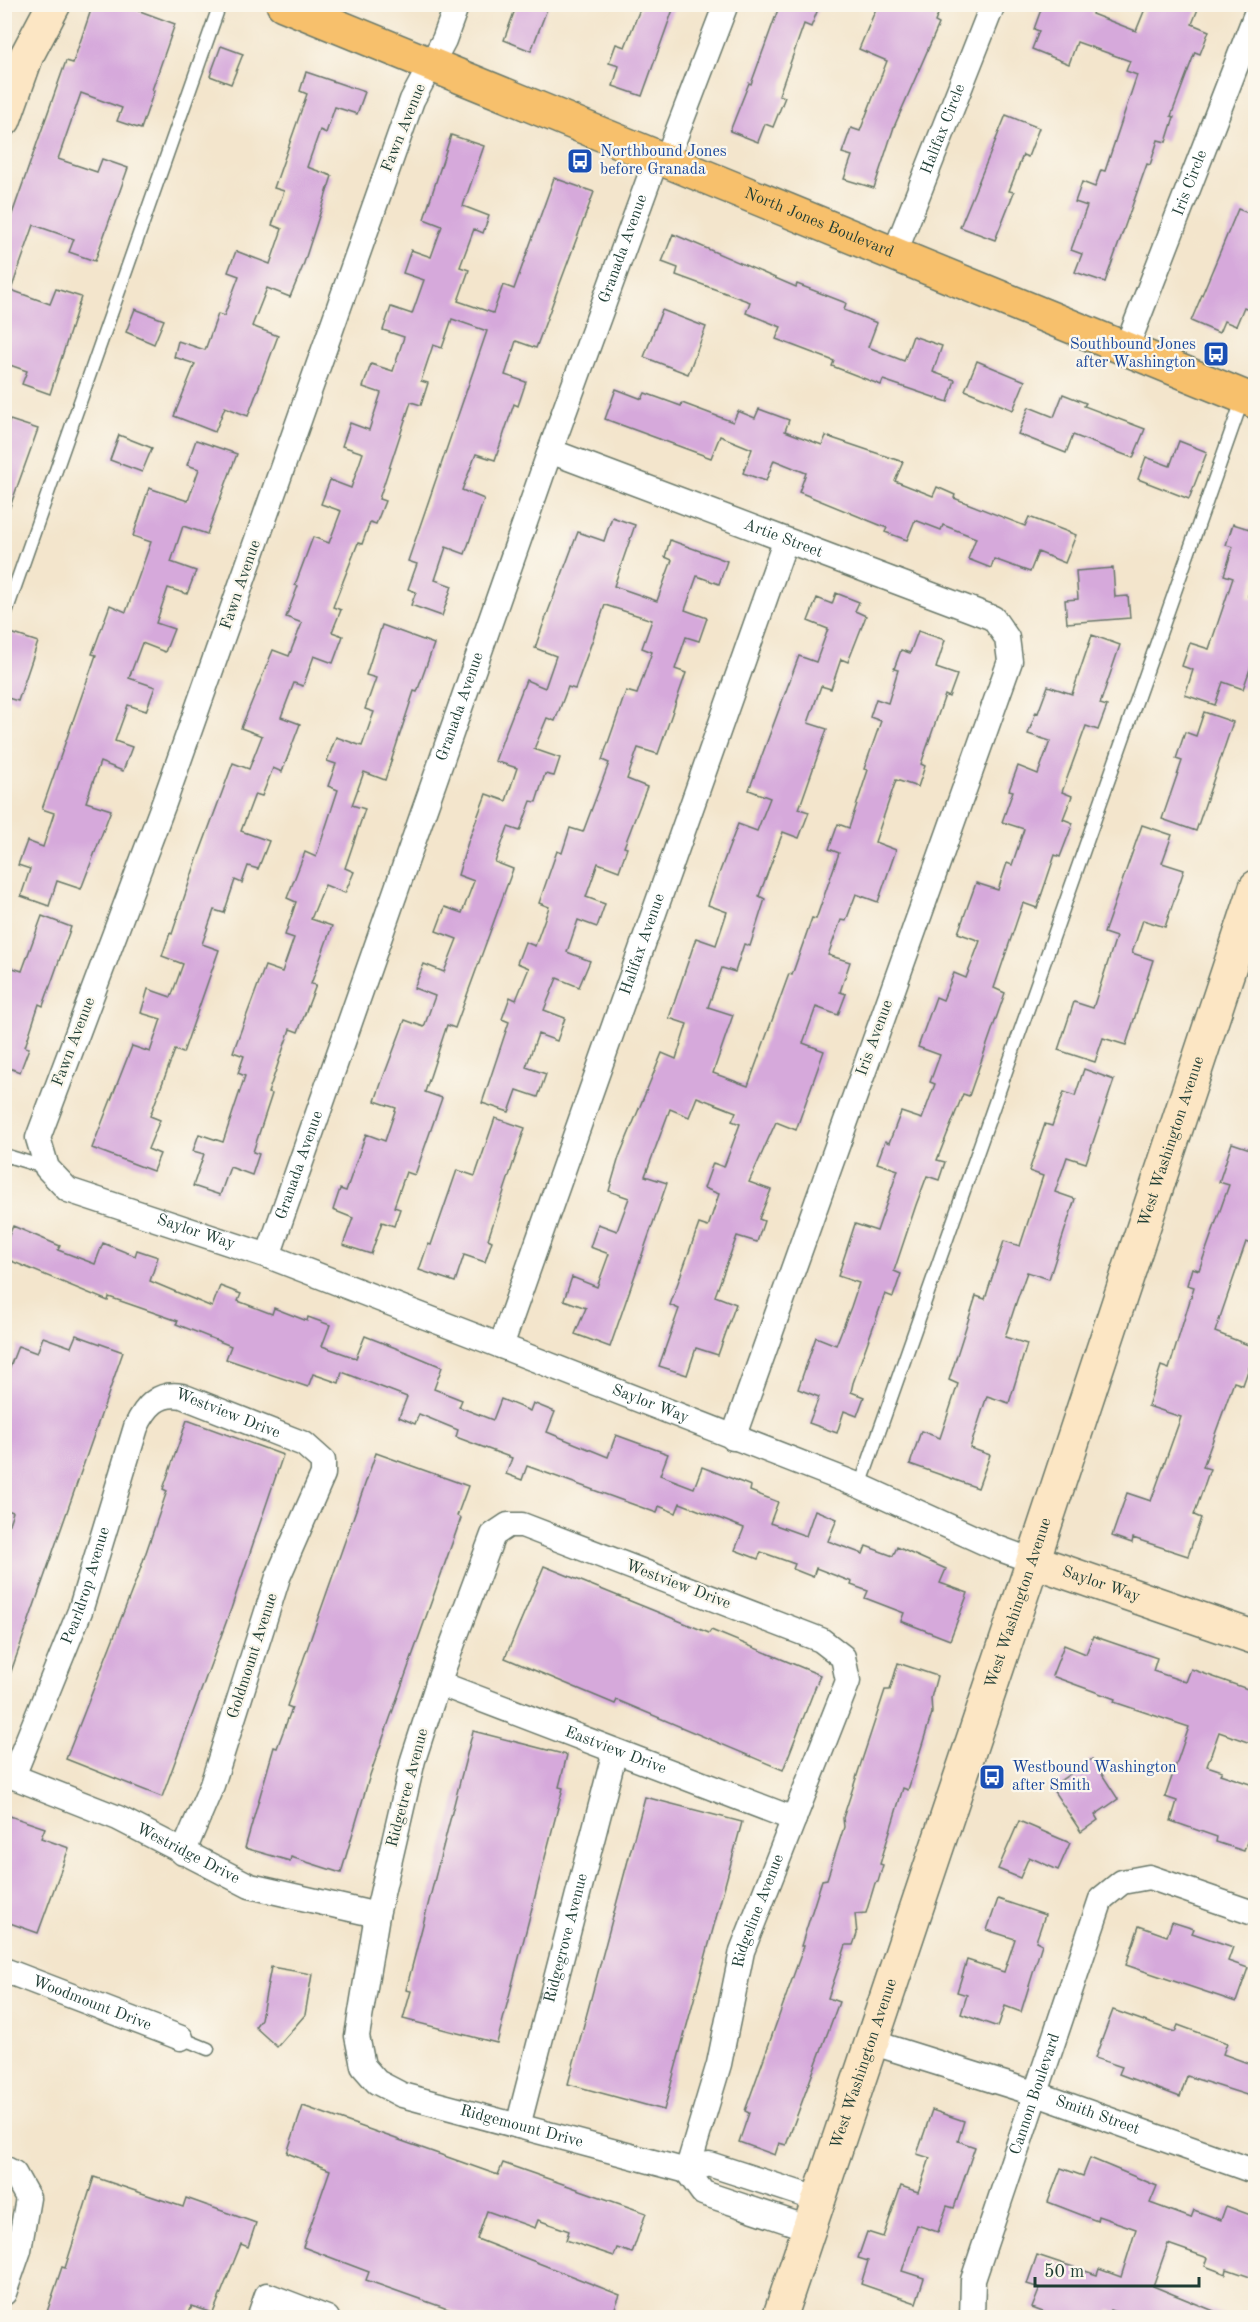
<svg xmlns="http://www.w3.org/2000/svg" width="1260" height="2322" font-family="'Old Standard TT',serif">
<rect width="100%" height="100%" fill="#fbf7ec"/>
<filter id="ink" filterUnits="userSpaceOnUse"><feTurbulence type="fractalNoise" baseFrequency=".0167" numOctaves="2"/><feDisplacementMap in="SourceGraphic" scale="12" xChannelSelector="R" yChannelSelector="G"/><feConvolveMatrix kernelMatrix="1 2 1 2 8 2 1 2 1" color-interpolation-filters="sRGB"/></filter>
<filter id="wash" filterUnits="userSpaceOnUse"><feTurbulence type="fractalNoise" baseFrequency=".008" numOctaves="4" result="noise"/><feDisplacementMap in="SourceGraphic" scale="24" xChannelSelector="R" yChannelSelector="G"/><feGaussianBlur stdDeviation="1.35" result="paint"/><feColorMatrix in="noise" values="0 0 0 0 0 0 0 0 0 0 0 0 0 0 0 0 0 1.4 0 .05"/><feComposite in="paint" operator="in"/></filter>
<g filter="url(#wash)">
<rect width="100%" height="100%" fill="#f3e5cc"/>
<g id="blocks">
<g fill="#d6a9db">
<path d="M93 4H121L175 24 152 90 154 91 141 129 117 121 122 108 81 93 58 159 97 172 102 159 128 168 95 261 69 252 74 239 34 225 11 290 50 304 56 289 81 297 50 394 22 384 27 371 4 363V237L66 61 73 63Z"/>
<path d="M517 4H549L531 51 504 40Z"/>
<path d="M642 4H675L642 96 613 86 619 66 609 63 616 44 625 47Z"/>
<path d="M780 4H820L811 27 804 24 779 95 785 97 773 127 765 124 758 142 730 131 749 83 751 84Z"/>
<path d="M878 4H942L935 22 939 24 894 127 874 188 844 179 852 156 842 153 851 128 860 131 887 61 859 49Z"/>
<path d="M1043 4H1095L1092 14 1136 31 1147 4H1200L1192 24 1209 31 1200 54 1195 52 1171 116 1174 117 1166 142 1158 140 1150 165 1147 164 1105 282 1075 272 1082 254 1071 250 1087 206 1075 202 1082 182 1095 187 1101 170 1105 171 1137 75 1126 71 1130 61 1077 42 1069 64 1032 49 1039 31 1034 29Z"/>
<path d="M221 46 243 54 231 84 210 76Z"/>
<path d="M306 72 365 92 357 114 335 107 326 133 320 130 307 167 332 176 303 266 290 297 267 288 252 326 278 336 248 416 225 407 215 432 174 416 195 364 174 357 178 341 205 350 218 314 224 316 239 276 228 272 236 251 270 264 282 229 272 225 284 191 274 188 307 94 300 91Z"/>
<path d="M1006 115 1039 128 1028 157 1023 155 1009 191 1014 192 995 240 960 227Z"/>
<path d="M451 135 484 146 463 206 489 216 483 233 474 229 460 267 469 270 458 301 493 313 503 285 514 289 554 178 594 192 536 348 516 341 505 375 526 382 518 406 514 404 495 460 476 454 462 490 484 499 465 554 446 547 435 580 452 586 442 616 411 605 416 592 408 589 417 564 408 561 487 331 452 319 442 348 433 345 421 381 428 383 421 405 411 402 379 499 385 501 376 524 370 522 362 544 358 543 333 607 341 610 332 632 343 636 333 663 314 656 303 686 294 683 281 717 300 724 282 772 273 768 262 796 255 794 241 831 269 841 258 869 248 866 242 883 235 880 224 913 214 910 202 944 219 950 183 1053 175 1050 150 1116 160 1120 148 1149 160 1154 153 1171 92 1148 132 1046 150 1052 161 1019 141 1013 148 989 171 997 183 964 162 956 170 933 172 934 195 865 233 763 249 769 262 736 241 728 273 650 289 656 302 623 286 617 298 586 295 585 313 537 329 543 341 511 321 504 330 480 351 488 363 453 342 446 350 423 369 430 381 393 363 387 371 364 393 371 404 337 383 330 391 307 412 314 424 280 403 273 411 250 431 257 442 226 424 219Z"/>
<path d="M1238 209 1256 216V312L1244 307 1236 326 1224 321 1219 333 1191 321Z"/>
<path d="M673 234 796 287 797 284 846 303 844 310 877 323 868 347 904 361 913 336 942 346 933 372 955 380 948 402 883 380 881 385 832 366 834 361 776 339 781 327 746 313 750 302 676 275 678 268 662 262Z"/>
<path d="M135 309 164 320 154 344 126 332Z"/>
<path d="M662 310 706 327 688 374 644 357Z"/>
<path d="M977 361 1025 381 1013 410 965 390Z"/>
<path d="M616 389 642 399 645 393 681 406 682 403 733 422 738 411 755 418 759 409 789 420 785 431 822 445 826 436 903 462 895 481 933 496 937 487 955 495 954 498 1025 526 1029 517 1076 535 1065 563 1038 552 1030 572 994 559 991 568 968 559 976 538 943 525 941 530 915 520 907 540 885 532 887 528 799 492 806 473 774 460 766 481 743 473 752 449 720 436 711 458 605 419Z"/>
<path d="M1063 394 1086 403 1084 406 1145 429 1133 458 1073 435 1066 453 1018 434 1029 407 1054 417Z"/>
<path d="M10 420 38 429 7 515 4 514V434Z"/>
<path d="M119 435 152 448 142 472 110 460Z"/>
<path d="M196 440 237 454 207 534 183 526 171 562 196 571 187 594 168 588 156 623 174 629 165 652 142 643 129 678 155 687 146 711 128 705 115 741 132 747 123 771 100 762 86 802 111 810 81 889 57 881 49 906 21 896 30 869 18 865 27 841 43 847 54 813 42 809 96 655 92 654 110 605 126 612 151 542 133 536 149 488 188 501 199 469 187 465Z"/>
<path d="M1179 441 1207 452 1189 499 1138 479 1146 457 1170 466Z"/>
<path d="M612 517 635 525 614 586 657 601 672 560 665 557 670 540 727 561 719 584 697 576 685 610 707 618 699 641 686 637 675 669 686 673 658 754 638 748 627 779 647 787 624 847 627 848 619 871 598 863 586 897 605 904 597 927 578 920 567 952 590 961 579 987 557 978 544 1010 565 1018 557 1041 538 1034 526 1067 546 1074 538 1097 517 1090 509 1112 482 1103 509 1022 502 1019 510 997 516 1000 529 968 517 963 525 942 535 946 549 907 539 903 557 851 562 853 570 828 583 832 609 763 602 760 626 691 637 694 652 652 642 648 652 620 605 605 575 689 568 687 555 721 547 718 534 749 560 758 554 776 545 774 536 802 531 801 520 831 508 827 495 862 513 869 455 1028 447 1025 425 1092 442 1098 415 1175 406 1172 394 1207 400 1209 394 1226 382 1222 371 1254 343 1245 353 1218 333 1210 340 1189 346 1191 366 1134 385 1141 396 1108 375 1101 383 1078 405 1020 424 1027 435 996 414 988 424 964 444 972 457 939 436 931 445 907 462 913 474 881 458 875 468 842 486 794 506 801 517 768 495 761 503 739 526 680 545 688 556 656 535 648 543 625 578 532 604 541Z"/>
<path d="M1233 524 1256 531V574L1248 596 1256 599V652L1243 689 1223 682 1215 705 1185 695 1193 670 1182 666 1190 643 1209 649 1233 578 1224 575 1233 547 1226 545Z"/>
<path d="M1113 568 1115 597 1128 596 1130 618 1067 623 1065 600 1078 599 1076 571Z"/>
<path d="M836 593 859 602 855 611 866 616 848 662 841 659 831 689 821 686 808 723 827 729 799 809 809 812 799 838 783 832 759 896 765 899 750 946 744 944 735 972 722 968 708 1007 733 1015 713 1073 748 1086 789 974 792 975 812 918 816 919 839 853 829 849 838 824 849 828 868 770 864 769 881 721 870 717 876 699 888 703 898 670 894 669 901 650 910 653 918 631 945 640 936 668 957 675 949 697 945 695 921 764 925 766 918 787 896 780 875 842 896 850 878 902 856 894 846 921 841 920 828 955 850 962 840 992 846 994 838 1015 816 1007 803 1043 824 1051 796 1130 776 1122 749 1182 771 1190 759 1219 764 1221 757 1242 737 1236 715 1296 736 1304 718 1355 696 1348 687 1375 659 1366 679 1309 670 1305 699 1224 708 1227 719 1194 704 1188 713 1163 724 1167 740 1124 732 1121 736 1112 697 1097 689 1117 670 1109 645 1176 667 1183 610 1347 575 1334 586 1308 564 1300 572 1277 597 1287 609 1254 590 1247 598 1224 617 1231 629 1198 609 1191 619 1157 662 1053 676 1059 687 1024 669 1018 696 938 716 945 727 912 708 905 720 871 738 824 757 831 770 798 749 790 799 656 816 662 828 629 808 621 817 598 832 604Z"/>
<path d="M382 625 434 644 417 692 414 691 385 780 364 772 352 805 365 809 345 868 354 872 345 893 325 885 311 919 332 926 311 984 316 985 298 1032 290 1029 268 1093 272 1094 253 1152 259 1154 252 1175 230 1167 220 1195 193 1186 204 1154 193 1151 199 1134 223 1142 245 1076 238 1073 244 1056 233 1052 265 966 282 972 294 938 285 935 296 902 287 898 305 852 316 857 338 790 328 786 336 764 327 761 336 737 362 746 374 712 365 709 376 678 366 675Z"/>
<path d="M11 633 38 642 18 701 4 697V652Z"/>
<path d="M1092 635 1120 645 1100 704 1107 706 1098 730 1086 726 1062 792 1072 796 1063 819 1073 823 1060 857 1055 855 1037 908 1023 903 994 988 1005 993 969 1096 963 1094 937 1160 945 1162 939 1180 927 1176 916 1205 894 1271 901 1274 893 1297 885 1294 853 1383 851 1392 864 1397 857 1416 844 1411 837 1433 809 1423 819 1397 798 1389 816 1337 836 1345 851 1307 859 1283 838 1276 855 1224 877 1231 898 1170 877 1163 885 1141 889 1143 901 1112 922 1119 935 1084 930 1082 940 1055 918 1047 936 997 943 1000 954 973 966 978 980 941 958 933 976 883 998 890 1007 863 1012 865 1024 829 1002 822 1013 791 1009 790 1018 766 1038 774 1050 741 1028 734 1036 712 1038 713 1048 686 1072 694Z"/>
<path d="M1204 712 1233 722 1196 831 1162 819 1182 761 1176 759 1185 732 1196 736Z"/>
<path d="M1142 825 1172 835 1162 863 1184 870 1165 927 1143 920 1132 953 1153 960 1126 1045 1103 1038 1095 1062 1058 1050 1074 1002 1093 1008 1116 937 1104 933Z"/>
<path d="M42 916 71 927 43 1006 39 1004 25 1047 29 1048 20 1072 4 1066V965L22 971Z"/>
<path d="M1084 1069 1114 1080 1086 1163 1067 1157 1055 1192 1075 1199 1049 1279 1027 1272 1017 1300 1005 1337 1027 1344 1009 1403 987 1396 970 1448 990 1455 978 1488 910 1464 921 1431 940 1438 958 1384 949 1380 976 1296 985 1299 1004 1241 1020 1246 1043 1176 1029 1171 1045 1124 1052 1126 1064 1092 1075 1096Z"/>
<path d="M495 1118 525 1128 488 1239 492 1241 485 1262 464 1255 455 1282 419 1270 428 1244 431 1245 457 1170 475 1176Z"/>
<path d="M1232 1143 1256 1151V1245L1246 1242 1215 1332 1256 1348 1243 1385 1234 1382 1203 1467 1210 1469 1194 1515 1201 1518 1188 1556 1133 1538 1132 1543 1112 1536 1127 1493 1151 1501 1181 1417 1148 1406 1161 1366 1169 1369 1194 1287 1187 1285 1192 1268 1199 1270 1229 1185 1219 1182Z"/>
<path d="M13 1226 60 1246 58 1250 95 1264 103 1243 135 1256 137 1250 158 1257 150 1281 212 1307 220 1286 241 1294 238 1301 272 1314 274 1308 307 1321 308 1317 330 1325 322 1346 356 1358 365 1336 411 1354 442 1367 434 1389 462 1400 459 1407 493 1420 501 1399 530 1411 533 1403 555 1412 547 1432 608 1457 616 1435 668 1454 660 1475 694 1488 702 1467 751 1486 750 1491 778 1502 770 1523 806 1536 815 1510 837 1519 828 1541 863 1554 866 1546 893 1556 897 1547 946 1569 940 1583 968 1593 950 1640 901 1621 904 1613 865 1598 868 1591 851 1585 852 1582 816 1568 813 1577 793 1569 795 1564 761 1552 758 1559 735 1550 744 1528 680 1503 676 1513 659 1506 657 1513 527 1466 522 1480 506 1474 512 1458 456 1437 458 1430 419 1414 415 1424 399 1417 407 1397 342 1372 339 1383 313 1374 308 1387 226 1359 231 1346 176 1324 178 1321 109 1297 108 1301 4 1258V1247Z"/>
<path d="M76 1335 123 1352 7 1683 4 1682V1538L13 1512 4 1509V1382L18 1346 37 1353 43 1337 71 1347Z"/>
<path d="M187 1420 283 1455 231 1609 162 1797 66 1759 140 1570 167 1491 163 1489Z"/>
<path d="M376 1453 468 1486 457 1516 461 1518 370 1775 341 1873 291 1857 290 1861 245 1848 274 1747 277 1748 292 1708 287 1706Z"/>
<path d="M544 1566 709 1633 711 1630 820 1675 783 1770 617 1700 615 1704 505 1658Z"/>
<path d="M1093 1636 1157 1658 1153 1671 1186 1682 1191 1669 1256 1692V1745L1219 1732 1207 1766 1222 1771 1220 1774 1256 1786V1838L1249 1836 1244 1851 1216 1842 1217 1837 1171 1821 1177 1801 1165 1797 1189 1727 1114 1702 1115 1699 1052 1676 1064 1645 1086 1654Z"/>
<path d="M898 1663 937 1676 931 1698 932 1713 908 1790 903 1788 880 1864 883 1865 878 1882 875 1883 866 1913 855 1914 857 1934 853 1945H846L828 1998 839 2002 786 2145 779 2143 775 2155 739 2142 749 2113 745 2111 804 1946H801L822 1880 827 1879 844 1827 843 1818 885 1690H890Z"/>
<path d="M473 1731 567 1755 559 1787 563 1788 497 2043 403 2019 411 1991 406 1990Z"/>
<path d="M1092 1759 1118 1799 1095 1815 1098 1820 1081 1832 1051 1787Z"/>
<path d="M645 1797 742 1822 664 2110 568 2084Z"/>
<path d="M4 1814 45 1828 41 1838 69 1848 38 1933 4 1921Z"/>
<path d="M1019 1821 1070 1843 1058 1870 1029 1857 1020 1878 998 1869Z"/>
<path d="M998 1899 1045 1915 1036 1941 1042 1944 1021 2012 1005 2006 998 2027 961 2014 967 1995 957 1992 967 1960 1004 1972 1015 1939 987 1930Z"/>
<path d="M1172 1922 1194 1929 1192 1933 1233 1947 1228 1961 1248 1968 1236 2002 1126 1965 1139 1926 1167 1936Z"/>
<path d="M271 1967 312 1974 305 2015 277 2047 255 2027 261 2019Z"/>
<path d="M1113 2010 1175 2032 1178 2025 1227 2043 1223 2054 1256 2066V2098L1187 2076 1180 2097 1119 2074 1122 2067 1095 2058Z"/>
<path d="M303 2106 498 2175 503 2163 646 2213 632 2253 617 2248 614 2256 566 2240 569 2231 538 2220 535 2228 487 2211 477 2239 620 2295 611 2318H473L366 2280 369 2272 303 2247 330 2170 287 2153Z"/>
<path d="M932 2110 964 2121 958 2141 975 2147 954 2208 947 2206 938 2232 917 2225 902 2271 924 2278 916 2303 861 2284 868 2261 858 2258 867 2232 883 2237 901 2186 918 2192 930 2158 917 2154Z"/>
<path d="M1090 2158 1157 2186 1150 2203 1191 2218 1194 2210 1221 2220 1226 2206 1256 2217V2279L1227 2269 1226 2274 1205 2266 1208 2258 1168 2244 1153 2286 1231 2318H1132L1110 2310 1107 2318H1059L1032 2308 1040 2288 1027 2284 1037 2255 1097 2275 1099 2269 1121 2277 1136 2229 1098 2216 1097 2221 1048 2202 1061 2168 1083 2176Z"/>
<path d="M94 2177 183 2207 186 2198 256 2223 248 2247 241 2244 213 2313 192 2306 187 2318H45L62 2267 65 2268Z"/>
</g>
</g>
</g>
<g filter="url(#ink)">
<use href="#blocks" fill-opacity="0" stroke="#697869" stroke-width="1.5"/>
<g fill="none" stroke-linecap="round" stroke-linejoin="round">
<g stroke="#697869" stroke-width="15">
<g id="lane">
<path d="M4 618 220 4"/>
<path d="M4 1155 47 1168"/>
<path d="M860 1486 1243 398"/>
<path d="M181 2038 208 2049"/>
</g>
</g>
<g stroke="#697869" stroke-width="27">
<g id="street">
<path id="s1" d="M457 4 444 40 412 100 164 803 38 1138 47 1168 68 1190 268 1256 501 1346 860 1486 992 1546 1033 1561"/>
<path d="M666 161 726 4"/>
<path id="s2" d="M894 255 993 4"/>
<path id="s3" d="M1126 349 1256 14"/>
<path id="s4" d="M550 451 993 618 1007 638 1010 661 733 1438"/>
<path id="s5" d="M268 1256 550 451 657 157"/>
<path id="s6" d="M501 1346 785 542"/>
<path id="s7" d="M438 1683 794 1819"/>
<path id="s8" d="M4 1773 118 1818 250 1886 377 1915"/>
<path id="s9" d="M13 1776 80 1611 136 1427C146 1406 158 1392 182 1396L304 1444 323 1461V1474L278 1577 212 1785 183 1853"/>
<path id="s10" d="M4 1970 181 2038"/>
<path id="s11" d="M871 2042 1037 2094 1256 2172"/>
<path id="s12" d="M518 2126 615 1751"/>
<path d="M4 2168 14 2173 28 2198 19 2250 4 2293"/>
<path id="s13" d="M687 2171 719 2064 742 1951 848 1681 843 1657 821 1640 522 1525H508L493 1535 438 1683 413 1760 377 1915 357 2036 363 2066 377 2082 402 2095 687 2171 709 2164 817 2199"/>
<path d="M687 2171 703 2193 808 2228"/>
<path d="M259 2318 267 2295 327 2318"/>
<path id="s14" d="M972 2318 973 2280 1101 1899 1122 1882 1149 1877 1256 1914"/>
</g>
</g>
<g stroke="#697869" stroke-width="36">
<g id="secondary">
<path d="M4 120 27 55 54 4"/>
<path id="s15" d="M1033 1561 1256 1638"/>
<path id="s16" d="M779 2318 1033 1561 1256 887"/>
</g>
</g>
<g stroke="#697869" stroke-width="36">
<g id="primary">
<path id="s17" d="M283 4 1256 402"/>
</g>
</g>
<use href="#lane" stroke="#fff" stroke-width="12"/>
<use href="#street" stroke="#fff" stroke-width="24"/>
<use href="#secondary" stroke="#fce6c4" stroke-width="33"/>
<use href="#primary" stroke="#f7c06c" stroke-width="33"/>
</g>
</g>
<defs>
<g id="bus-square" transform="scale(1.35)"><rect x="-9" y="-9" width="18" height="18" rx="4" fill="#1a4fb4" stroke="#fbf7ec"/><path d="M-5-6H5V4H4V6H2V4H-2V6H-4V4H-5ZM-3.5-4V0h7V-4ZM-3.5 1.2v1.5H-2V1.2ZM2 1.2v1.5H3.5V1.2Z" fill="#fff"/></g>
</defs>
<g fill-rule="evenodd">
<use href="#bus-square" x="580" y="161"/>
<use href="#bus-square" x="1216" y="354"/>
<use href="#bus-square" x="992" y="1777"/>
</g>
<g text-anchor="middle" dominant-baseline="central" stroke-width="4.5" stroke-linejoin="round" paint-order="stroke">
<g font-size="16" fill="#1f3d34" stroke="#fbf7ec">
<text transform="translate(404 128) rotate(-68)">Fawn Avenue</text>
<text stroke="none"><textPath href="#s2" startOffset="135">Halifax Circle</textPath></text>
<text stroke="none"><textPath href="#s3" startOffset="178">Iris Circle</textPath></text>
<text stroke="none"><textPath href="#s17" startOffset="579">North Jones Boulevard</textPath></text>
<text stroke="none"><textPath href="#s5" startOffset="1068">Granada Avenue</textPath></text>
<text stroke="none"><textPath href="#s4" startOffset="249">Artie Street</textPath></text>
<text transform="translate(241 585) rotate(-71)">Fawn Avenue</text>
<text stroke="none"><textPath href="#s5" startOffset="582">Granada Avenue</textPath></text>
<text stroke="none"><textPath href="#s6" startOffset="426">Halifax Avenue</textPath></text>
<text transform="translate(875 1038) rotate(-70)">Iris Avenue</text>
<text transform="translate(74 1042) rotate(-69)">Fawn Avenue</text>
<text stroke="none"><textPath href="#s16" startOffset="1240">West Washington Avenue</textPath></text>
<text stroke="none"><textPath href="#s5" startOffset="96">Granada Avenue</textPath></text>
<text stroke="none"><textPath href="#s1" startOffset="1406">Saylor Way</textPath></text>
<text stroke="none"><textPath href="#s1" startOffset="1892">Saylor Way</textPath></text>
<text stroke="none"><textPath href="#s9" startOffset="480">Westview Drive</textPath></text>
<text stroke="none"><textPath href="#s15" startOffset="72">Saylor Way</textPath></text>
<text stroke="none"><textPath href="#s9" startOffset="204">Pearldrop Avenue</textPath></text>
<text transform="translate(678 1585) rotate(21)">Westview Drive</text>
<text stroke="none"><textPath href="#s16" startOffset="754">West Washington Avenue</textPath></text>
<text transform="translate(253 1656) rotate(-72)">Goldmount Avenue</text>
<text stroke="none"><textPath href="#s7" startOffset="190">Eastview Drive</textPath></text>
<text transform="translate(408 1788) rotate(-75)">Ridgetree Avenue</text>
<text stroke="none"><textPath href="#s8" startOffset="201">Westridge Drive</textPath></text>
<text stroke="none"><textPath href="#s13" startOffset="270">Ridgeline Avenue</textPath></text>
<text stroke="none"><textPath href="#s12" startOffset="194">Ridgegrove Avenue</textPath></text>
<text stroke="none"><textPath href="#s10" startOffset="94">Woodmount Drive</textPath></text>
<text stroke="none"><textPath href="#s16" startOffset="268">West Washington Avenue</textPath></text>
<text stroke="none"><textPath href="#s14" startOffset="234">Cannon Boulevard</textPath></text>
<text stroke="none"><textPath href="#s11" startOffset="238">Smith Street</textPath></text>
<text stroke="none"><textPath href="#s13" startOffset="1646">Ridgemount Drive</textPath></text>
</g>
<g font-size="16" fill="#164399" stroke="#fbf7ec" text-anchor="start">
<text x="600" y="152">Northbound Jones<tspan x="600" dy="18">before Granada</tspan></text>
<text x="1196" y="345" text-anchor="end">Southbound Jones<tspan x="1196" dy="18">after Washington</tspan></text>
<text x="1012" y="1768">Westbound Washington<tspan x="1012" dy="18">after Smith</tspan></text>
</g>
</g>
<rect width="1260" height="2322" fill="none" stroke="#fbf7ec" stroke-width="24"/>
<path d="M1035 2277v9h164v-9" fill="none" stroke="#1f3d34" stroke-width="3"/>
<text x="1044" y="2277" font-size="18" fill="#1f3d34" stroke="#fbf7ec" stroke-width="4.5" paint-order="stroke">50 m</text>
</svg>
